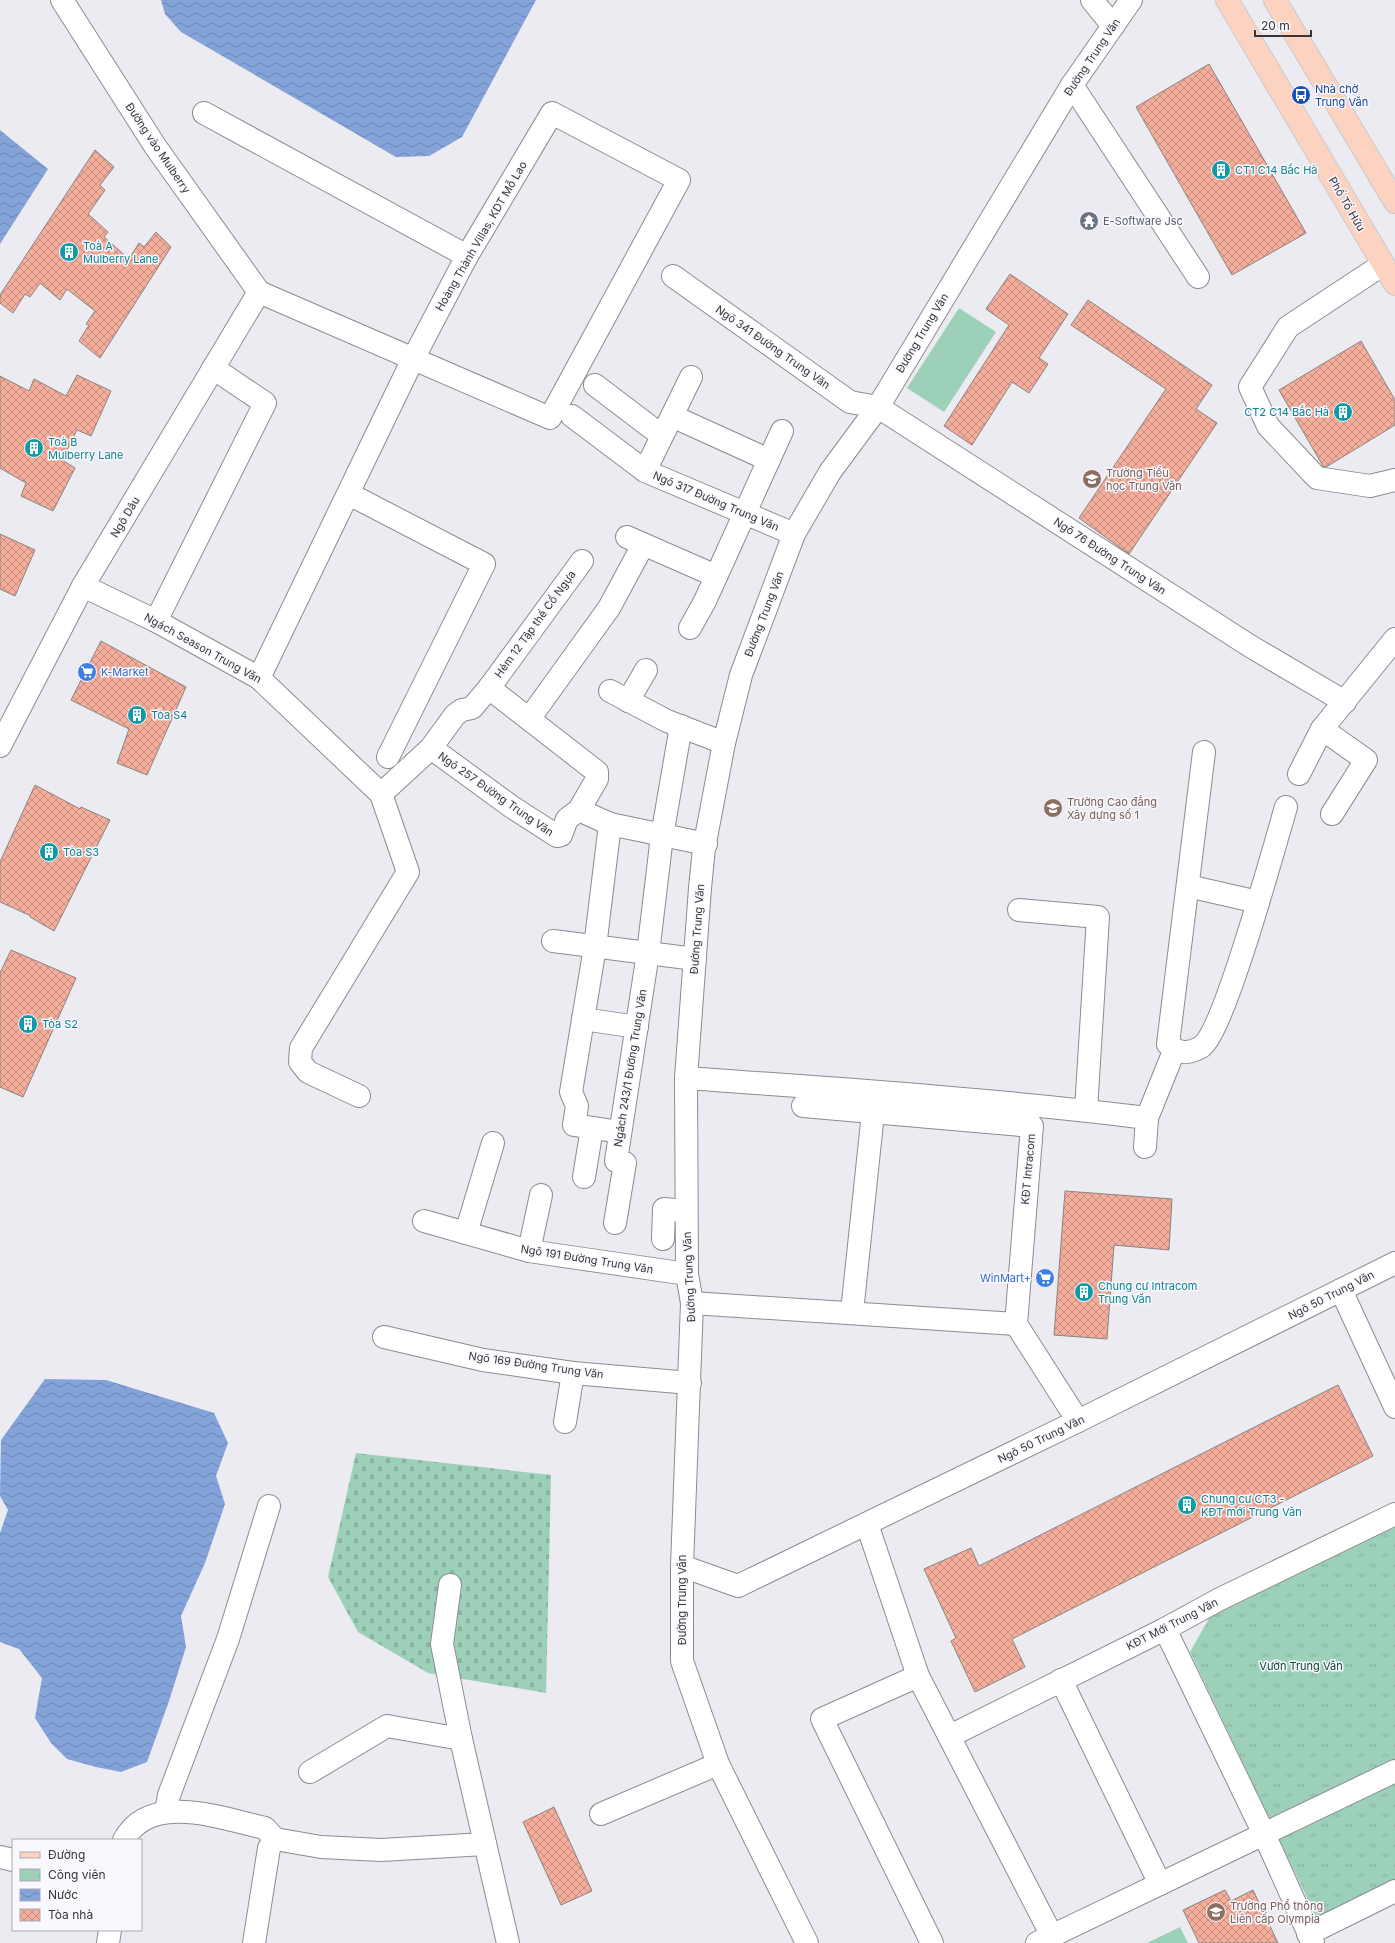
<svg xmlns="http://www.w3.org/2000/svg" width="1395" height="1943" font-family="Inter,sans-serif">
<defs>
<pattern id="cemetery-stones" width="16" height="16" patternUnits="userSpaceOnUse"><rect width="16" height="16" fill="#9cd0b8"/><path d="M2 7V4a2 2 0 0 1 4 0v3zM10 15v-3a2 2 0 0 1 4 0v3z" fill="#87b39f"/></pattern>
<pattern id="park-tufts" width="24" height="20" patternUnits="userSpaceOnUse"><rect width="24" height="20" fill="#9cd0b8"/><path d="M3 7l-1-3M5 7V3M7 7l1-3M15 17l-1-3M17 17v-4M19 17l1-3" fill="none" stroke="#87b39f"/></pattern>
<pattern id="water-waves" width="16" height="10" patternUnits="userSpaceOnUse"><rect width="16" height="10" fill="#83a3d9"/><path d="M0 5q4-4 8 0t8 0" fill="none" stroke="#6c86b1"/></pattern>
<pattern id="building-cross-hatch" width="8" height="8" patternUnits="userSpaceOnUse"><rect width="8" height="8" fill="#f4ae9b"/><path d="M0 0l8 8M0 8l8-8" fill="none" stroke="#c68e7f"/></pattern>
</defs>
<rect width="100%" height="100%" fill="#ecebf1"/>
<path fill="url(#cemetery-stones)" d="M356 1453 551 1475 546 1693 428 1673 358 1632 328 1577Z"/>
<path fill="url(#park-tufts)" d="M1395 1514V1887L1319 1923 1190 1652 1220 1599Z"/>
<g fill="#9cd0b8">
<path d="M959 308 996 332 944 412 907 388Z"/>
<path d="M1180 1927 1188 1943H1147Z"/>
</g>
<g fill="url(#water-waves)">
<path d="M161 0H536L462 137 429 156 396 157 181 32 165 14Z"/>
<path d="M0 130 48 169 0 244Z"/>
<path d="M45 1379 106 1380 214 1413 228 1443 216 1476 225 1504 205 1563 181 1616 186 1647 169 1701 147 1762 121 1772 96 1767 67 1759 51 1743 35 1718 42 1678 19 1649 0 1642V1533L8 1510 0 1496 1 1440Z"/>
</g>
<g fill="url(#building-cross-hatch)" stroke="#8a8381">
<path d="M1209 64 1306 233 1232 275 1136 107Z"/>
<path d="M95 150 114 167 100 185 105 190 88 214 108 232 104 237 129 259 139 243 144 247 156 232 171 247 100 358 79 341 89 325 86 324 95 311 67 289 60 300 40 283 30 297 25 294 13 313 0 303V295Z"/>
<path d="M1010 274 1068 314 1039 358 1048 364 1029 393 1012 382 972 445 944 426 1009 325 986 309Z"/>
<path d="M1088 300 1212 385 1196 409 1217 423 1129 554 1079 518 1166 389 1071 325Z"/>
<path d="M1361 341 1395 400V425L1326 467 1323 466 1279 390Z"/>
<path d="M77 375 111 391 91 436 77 430 62 460 75 468 53 511 21 496 26 483 0 468V376L29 391 34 379 66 396Z"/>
<path d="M0 534 35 550 15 596 0 589Z"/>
<path d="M101 641 186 687 147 775 117 763 129 729 71 700Z"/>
<path d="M35 785 80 809 81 807 110 820 54 931 30 917 31 916 0 902V862Z"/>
<path d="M11 950 76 978 23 1097 0 1087V973Z"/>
<path d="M1065 1191 1172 1199 1169 1250 1114 1245 1107 1339 1054 1335Z"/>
<path d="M1338 1385 1373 1456 1012 1639 1025 1667 975 1692 951 1641 956 1638 924 1569 971 1548 979 1566Z"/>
<path d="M554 1807 592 1891 561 1905 523 1822Z"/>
<path d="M1225 1890 1231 1901 1253 1890 1278 1943H1199L1183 1910Z"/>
</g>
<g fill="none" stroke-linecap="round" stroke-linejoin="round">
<g stroke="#8c8b91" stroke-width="24">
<g id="minor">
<path d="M62 0 155 146 259 292"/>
<path d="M1092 0 1113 26"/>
<path d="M1072 85 1198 277"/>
<path d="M204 113 467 256"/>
<path d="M1382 265 1288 327 1250 387 1268 426 1317 478 1370 486 1395 480"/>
<path d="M673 276 850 402 878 407 1250 646 1345 702"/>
<path d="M259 292 550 418 679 180 552 113 467 256 413 359 259 678"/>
<path d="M691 377 645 471 794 534"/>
<path d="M595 385 653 429"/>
<path d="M572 416 645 471"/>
<path d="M672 416 769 460"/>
<path d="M349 494 484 564 388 757"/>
<path d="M627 537 716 576"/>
<path d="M83 586 156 621 259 678 381 794 408 872 301 1048 300 1062 308 1072 359 1096"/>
<path d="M156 621 265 403 213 368"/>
<path d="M690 628 705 601 782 431"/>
<path d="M489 688 597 772V779L579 810"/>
<path d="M610 691 667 721 724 743"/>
<path d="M628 701 646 670"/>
<path d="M529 719 609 608 643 545"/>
<path d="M1322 729 1366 760 1332 814"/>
<path d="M0 746 83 586 259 292"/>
<path d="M431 748 512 807 557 836 561 835 567 819 579 810 610 824 706 844"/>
<path d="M1204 752 1168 1044C1178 1054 1189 1054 1201 1047 1224 1032 1275 844 1286 807"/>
<path d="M1299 774 1322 729 1395 639"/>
<path d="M381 794 431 748 455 715 462 710 472 708 489 688 582 561"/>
<path d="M610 824 595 947 571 1092 577 1106 574 1125 620 1132"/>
<path d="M1188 886 1258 902"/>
<path d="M1019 910 1098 917 1086 1110"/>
<path d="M553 941 695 959"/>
<path d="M583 1019 637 1027"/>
<path d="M686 1078C840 1089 994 1099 1147 1118L1174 1051"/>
<path d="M803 1106 1032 1126 1016 1324 1078 1421"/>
<path d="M1145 1147 1147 1118"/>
<path d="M584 1177 592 1128"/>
<path d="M424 1221 529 1251 687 1274"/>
<path d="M615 1223 625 1163 616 1161 648 953 662 836 681 726"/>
<path d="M466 1233 493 1143"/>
<path d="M663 1239 664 1209 686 1211"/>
<path d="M529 1251 541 1195"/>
<path d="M1341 1290 1395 1407"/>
<path d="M692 1303 1016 1324"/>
<path d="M852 1312 873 1113"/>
<path d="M384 1337 483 1360 573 1373 690 1383"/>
<path d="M565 1422 573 1373"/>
<path d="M867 1524 918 1676 1052 1936"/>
<path d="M682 1566 738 1586 1078 1421 1395 1263"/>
<path d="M450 1585 442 1644 461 1739 508 1943"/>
<path d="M1165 1629 1264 1834 1313 1943"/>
<path d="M918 1676 822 1719 932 1943"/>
<path d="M1061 1680 1160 1884"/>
<path d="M950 1736 1165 1629 1220 1599 1395 1514"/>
<path d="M310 1772 387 1726 461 1739"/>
<path d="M166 1811 169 1795 228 1639 269 1506"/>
<path d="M601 1814 718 1764"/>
<path d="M124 1840C150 1791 223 1819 265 1828L275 1839 321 1847 381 1850 485 1844"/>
<path d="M0 1857 13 1860"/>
<path d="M1308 1934 1395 1891"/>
<path d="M108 1943 110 1930"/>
<path d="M254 1943 269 1848 275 1839"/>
<path d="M807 1943 718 1764 682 1661V1566L692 1303 687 1274 686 1078 700 888 704 848 724 743 741 675 794 534 830 472 878 407 1072 85 1131 0"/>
<path d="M1037 1943 1395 1771"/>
</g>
</g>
<g stroke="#cbcacb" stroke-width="24">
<g id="major">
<path d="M1227 0 1395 284"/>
<path d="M1275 0 1395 202"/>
</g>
</g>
<use href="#minor" stroke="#fff" stroke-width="22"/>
<use href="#major" stroke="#fcd2c0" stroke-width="22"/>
</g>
<defs>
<g id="bus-disc" transform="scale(1)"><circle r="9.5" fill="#1a4fb4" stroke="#f9f8fe"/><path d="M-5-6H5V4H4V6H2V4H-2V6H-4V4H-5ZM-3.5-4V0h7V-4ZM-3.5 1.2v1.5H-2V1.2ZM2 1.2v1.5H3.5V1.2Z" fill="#fff"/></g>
<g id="building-disc" transform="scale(1)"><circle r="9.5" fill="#0f9aa8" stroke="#f9f8fe"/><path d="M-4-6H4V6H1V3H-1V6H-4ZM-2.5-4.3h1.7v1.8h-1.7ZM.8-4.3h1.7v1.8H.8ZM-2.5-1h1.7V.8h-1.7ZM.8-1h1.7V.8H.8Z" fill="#fff"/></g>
<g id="temple-disc" transform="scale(1)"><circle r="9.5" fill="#6b7280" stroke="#f9f8fe"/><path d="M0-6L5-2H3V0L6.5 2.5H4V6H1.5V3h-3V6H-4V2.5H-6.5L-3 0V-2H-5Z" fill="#fff"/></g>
<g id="school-disc" transform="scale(1)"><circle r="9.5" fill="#8d6e63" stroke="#f9f8fe"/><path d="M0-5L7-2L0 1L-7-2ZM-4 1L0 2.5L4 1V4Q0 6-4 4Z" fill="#fff"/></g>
<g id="supermarket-disc" transform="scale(1)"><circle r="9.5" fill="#3f7fe0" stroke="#f9f8fe"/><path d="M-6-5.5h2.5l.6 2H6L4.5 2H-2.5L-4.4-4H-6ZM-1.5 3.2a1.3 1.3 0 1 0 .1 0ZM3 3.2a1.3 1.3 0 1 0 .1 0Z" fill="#fff"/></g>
<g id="university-disc" transform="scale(1)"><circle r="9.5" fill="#8d6e63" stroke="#f9f8fe"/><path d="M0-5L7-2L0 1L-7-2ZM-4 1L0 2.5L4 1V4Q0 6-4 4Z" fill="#fff"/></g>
</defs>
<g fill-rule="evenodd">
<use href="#bus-disc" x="1301" y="95"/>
<use href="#building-disc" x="1221" y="170"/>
<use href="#temple-disc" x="1089" y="221"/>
<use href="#building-disc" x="69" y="252"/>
<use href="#building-disc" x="1343" y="412"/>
<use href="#building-disc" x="34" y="448"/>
<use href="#school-disc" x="1092" y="479"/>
<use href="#supermarket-disc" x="87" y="672"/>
<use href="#building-disc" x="137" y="715"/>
<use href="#university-disc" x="1053" y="808"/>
<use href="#building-disc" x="49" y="852"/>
<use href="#building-disc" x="28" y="1024"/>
<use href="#supermarket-disc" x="1045" y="1278"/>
<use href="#building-disc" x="1084" y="1292"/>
<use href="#building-disc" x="1187" y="1505"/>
<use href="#school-disc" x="1216" y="1912"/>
</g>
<g text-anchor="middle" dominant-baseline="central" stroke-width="3" stroke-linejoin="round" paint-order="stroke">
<g font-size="11" fill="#363538" stroke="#f9f8fe">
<text transform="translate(1092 57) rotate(-56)">Đường Trung Văn</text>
<text transform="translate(158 148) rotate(56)">Đường vào Mulberry</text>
<text transform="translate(1347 204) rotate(60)">Phố Tố Hữu</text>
<text transform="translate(481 236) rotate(-60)">Hoàng Thành Villas, KDT Mỗ Lao</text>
<text transform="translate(922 333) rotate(-59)">Đường Trung Văn</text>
<text transform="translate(773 347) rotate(35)">Ngõ 341 Đường Trung Văn</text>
<text transform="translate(716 501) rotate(23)">Ngõ 317 Đường Trung Văn</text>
<text transform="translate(125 517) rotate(-59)">Ngõ Dâu</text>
<text transform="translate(1110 556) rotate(33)">Ngõ 76 Đường Trung Văn</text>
<text transform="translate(764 614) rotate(-69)">Đường Trung Văn</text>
<text transform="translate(535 624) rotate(-54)">Hẻm 12 Tập thể Cổ Ngựa</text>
<text transform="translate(203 648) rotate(29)">Ngách Season Trung Văn</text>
<text transform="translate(496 794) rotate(35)">Ngõ 257 Đường Trung Văn</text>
<text transform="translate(697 929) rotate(-86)">Đường Trung Văn</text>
<text transform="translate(630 1068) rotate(-81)">Ngách 243/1 Đường Trung Văn</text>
<text transform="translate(1028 1169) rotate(-85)">KĐT Intracom</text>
<text transform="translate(587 1259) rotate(9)">Ngõ 191 Đường Trung Văn</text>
<text transform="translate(689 1277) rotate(-93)">Đường Trung Văn</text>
<text transform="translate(1331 1295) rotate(-27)">Ngõ 50 Trung Văn</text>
<text transform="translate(536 1365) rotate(8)">Ngõ 169 Đường Trung Văn</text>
<text transform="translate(1041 1439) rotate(-26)">Ngõ 50 Trung Văn</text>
<text transform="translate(682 1600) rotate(-90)">Đường Trung Văn</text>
<text transform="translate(1172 1624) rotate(-27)">KĐT Mới Trung Văn</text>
</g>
<g font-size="11" fill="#164399" stroke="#f9f8fe" text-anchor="start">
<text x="1315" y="89">Nhà chờ<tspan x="1315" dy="13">Trung Văn</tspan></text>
</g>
<g font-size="11" fill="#0d838f" stroke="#f9f8fe" text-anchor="start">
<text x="1235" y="170">CT1 C14 Bắc Hà</text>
<text x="83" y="246">Toà A<tspan x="83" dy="13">Mulberry Lane</tspan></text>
<text x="1329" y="412" text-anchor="end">CT2 C14 Bắc Hà</text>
<text x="48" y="442">Toà B<tspan x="48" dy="13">Mulberry Lane</tspan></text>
<text x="151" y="715">Tòa S4</text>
<text x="63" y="852">Tòa S3</text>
<text x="42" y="1024">Tòa S2</text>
<text x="1098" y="1286">Chung cư Intracom<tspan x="1098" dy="13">Trung Văn</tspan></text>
<text x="1201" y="1499">Chung cư CT3 -<tspan x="1201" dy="13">KĐT mới Trung Văn</tspan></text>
</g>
<g font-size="11" fill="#5b616d" stroke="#f9f8fe" text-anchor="start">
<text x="1103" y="221">E-Software Jsc</text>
</g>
<g font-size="11" fill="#785e54" stroke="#f9f8fe" text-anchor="start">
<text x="1106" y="473">Trường Tiểu<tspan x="1106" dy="13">học Trung Văn</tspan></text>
<text x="1067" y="802">Trường Cao đẳng<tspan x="1067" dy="13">Xây dựng số 1</tspan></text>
<text x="1230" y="1906">Trường Phổ thông<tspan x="1230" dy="13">Liên cấp Olympia</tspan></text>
</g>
<g font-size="11" fill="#366cbe" stroke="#f9f8fe" text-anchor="start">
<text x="101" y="672">K-Market</text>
<text x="1031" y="1278" text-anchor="end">WinMart+</text>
</g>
<g font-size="11" fill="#074632" stroke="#f9f8fe">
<text x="1301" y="1666">Vườn Trung Văn</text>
</g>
</g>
<rect x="12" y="1839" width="130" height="92" fill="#f9f8fe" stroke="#abaaaf"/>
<rect x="20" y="1852" width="20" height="6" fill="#fcd2c0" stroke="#abaaaf"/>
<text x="48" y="1859" font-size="12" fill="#363538">Đường</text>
<rect x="20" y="1869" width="20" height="12" fill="url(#park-tufts)" stroke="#abaaaf"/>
<text x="48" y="1879" font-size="12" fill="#363538">Công viên</text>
<rect x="20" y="1889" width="20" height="12" fill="url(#water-waves)" stroke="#abaaaf"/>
<text x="48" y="1899" font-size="12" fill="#363538">Nước</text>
<rect x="20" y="1909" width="20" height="12" fill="url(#building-cross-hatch)" stroke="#abaaaf"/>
<text x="48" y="1919" font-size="12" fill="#363538">Tòa nhà</text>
<path d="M1255 30v6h56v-6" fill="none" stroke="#363538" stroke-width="2"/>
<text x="1261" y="30" font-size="12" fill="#363538" stroke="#f9f8fe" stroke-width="3" paint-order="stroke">20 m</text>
</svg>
